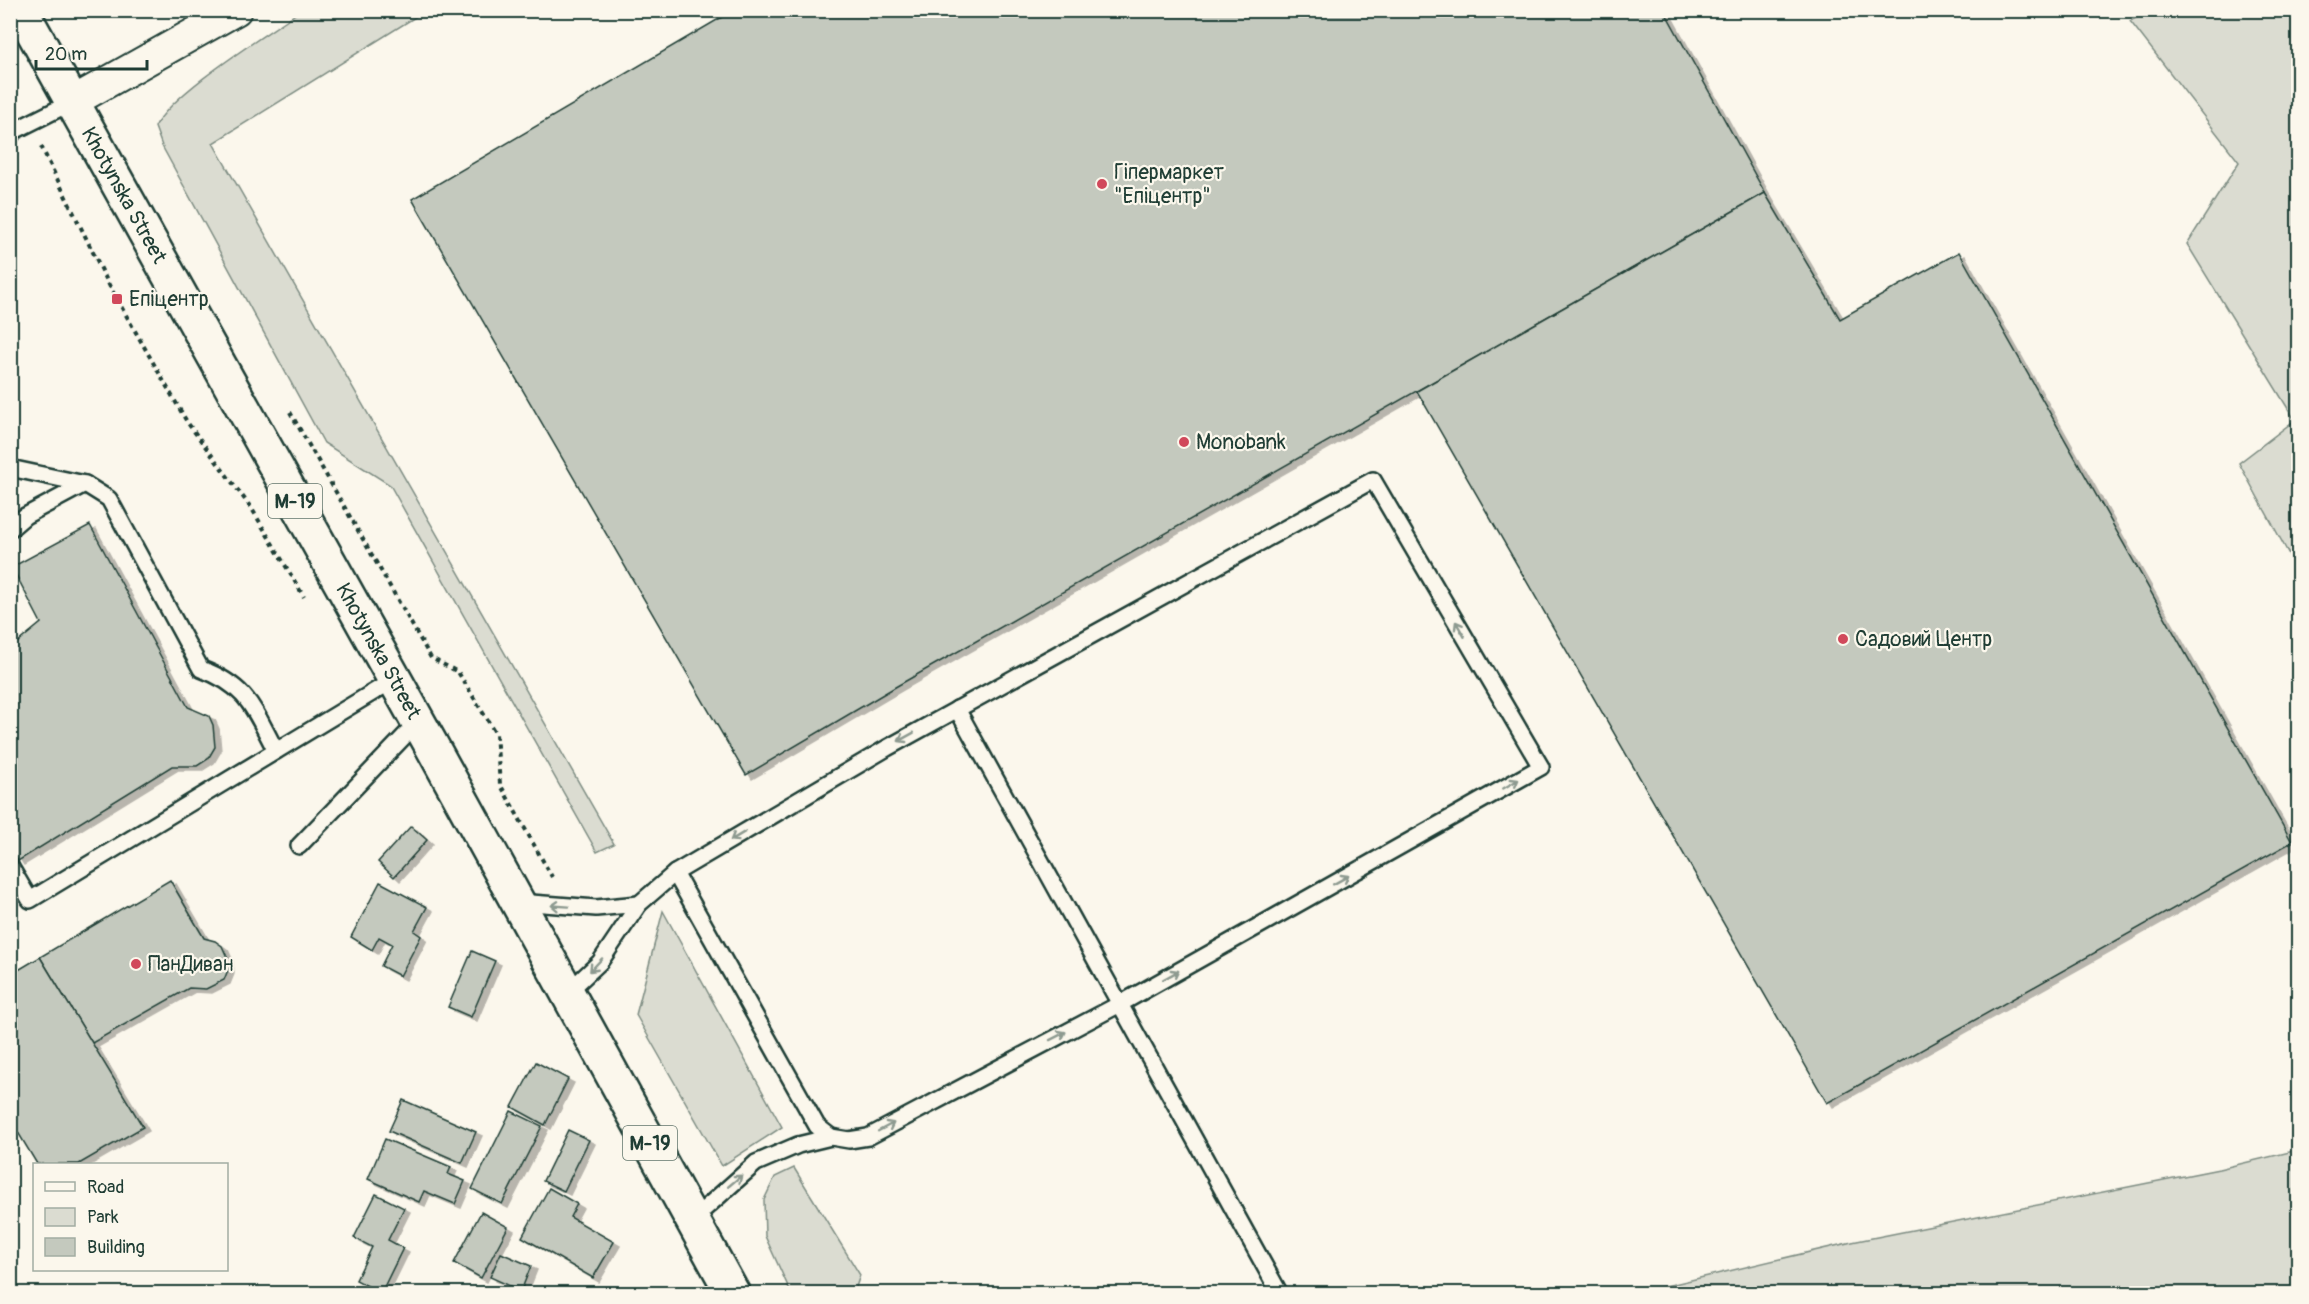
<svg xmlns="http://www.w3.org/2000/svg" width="2309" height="1304" font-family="Pangolin,sans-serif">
<defs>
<filter id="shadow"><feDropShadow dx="6" dy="4" stdDeviation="0" flood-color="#0004"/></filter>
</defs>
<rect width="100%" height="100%" fill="#fbf7ec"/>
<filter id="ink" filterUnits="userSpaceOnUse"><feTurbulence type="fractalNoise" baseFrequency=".0167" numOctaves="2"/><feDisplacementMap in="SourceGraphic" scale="12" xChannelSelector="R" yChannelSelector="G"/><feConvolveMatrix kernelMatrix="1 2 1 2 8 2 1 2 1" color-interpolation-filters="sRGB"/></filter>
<g filter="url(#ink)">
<g fill="#dbdcd1" stroke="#7d8c82" stroke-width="1.5">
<path d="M301 10 425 11 213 143 614 844 597 852 390 485 324 443 162 146 155 127C171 93 266 35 301 10Z"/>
<path d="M2151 10 2298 11V571L2239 463 2295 420 2187 244 2239 162 2130 21Z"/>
<path d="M663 911 782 1127 722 1166 636 1015Z"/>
<path d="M2298 1150V1293H1636L1852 1242 2219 1169Z"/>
<path d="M794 1168 860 1275 854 1293H791L765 1236 764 1200 775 1177Z"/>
</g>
<g fill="#c4c9be" stroke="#1f3d34" stroke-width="1.5" filter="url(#shadow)">
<path d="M734 10H1664L1765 193 897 686 746 775 412 199Z"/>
<path d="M1765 193 1840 319 1959 252 2292 842 1827 1103 1417 391Z"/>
<path d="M90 525 188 707 209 716 213 725 215 747 208 759 197 766H172L18 861 10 848V654L18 642 41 623 12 567Z"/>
<path d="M411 826 427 840 394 877 378 862Z"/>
<path d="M170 880 204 938 215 941 222 946 227 957 228 970 224 980 206 989 189 988 92 1043 40 957Z"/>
<path d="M380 882 427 907 414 931 421 936 400 976 381 966 392 944 379 937 372 950 351 937Z"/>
<path d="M472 951 495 961 471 1017 448 1007Z"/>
<path d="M40 957 143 1127 79 1164H37L10 1119V975Z"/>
<path d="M536 1062 568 1079 545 1125 512 1107Z"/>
<path d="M403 1100 476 1132 462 1163 389 1131Z"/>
<path d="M511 1111 542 1126 502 1204 472 1189Z"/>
<path d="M568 1130 589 1140 564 1191 543 1181Z"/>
<path d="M385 1139 451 1167 448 1174 465 1181 455 1204 424 1191 419 1202 368 1179Z"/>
<path d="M549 1188 577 1204 570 1217 614 1242 593 1278 522 1237Z"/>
<path d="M376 1194 404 1208 388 1240 403 1248 381 1293 356 1280 372 1247 354 1238Z"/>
<path d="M481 1212 508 1227 481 1278 454 1263Z"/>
<path d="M501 1253 531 1266 521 1291 490 1277Z"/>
</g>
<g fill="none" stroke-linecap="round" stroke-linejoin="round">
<g stroke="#1f3d34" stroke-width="20">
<g id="service">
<path d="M10 137 14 131 72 102"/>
<path d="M10 468 85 484 109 499 201 669C248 686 254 710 276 751"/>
<path d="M10 529 25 516 85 484"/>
<path d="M957 709 1280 1294"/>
<path d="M299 846 418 722"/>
<path d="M10 866 30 900 395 679"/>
<path d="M675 873 817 1126 831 1137"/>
<path d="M518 902 596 908 639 904"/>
<path d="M568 992 600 962 639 904 675 873 887 748 1373 480 1541 767 1120 1004 868 1137 849 1140 831 1137 798 1145 756 1163 692 1220"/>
</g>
</g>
<g stroke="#1f3d34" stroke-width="34">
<path id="minor" d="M72 102 236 10"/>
</g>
<g stroke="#1f3d34" stroke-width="38">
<g id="trunk">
<path id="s1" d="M21 10 429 741 733 1294"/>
</g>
</g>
<g stroke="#1f3d34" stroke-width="4" stroke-dasharray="4.5 4.5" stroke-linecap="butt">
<path d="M10 90 16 100"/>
<path d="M41 146 110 287 187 422 252 509 304 597"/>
<path d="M290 412 431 658 458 672 496 734 500 784 552 877"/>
</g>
<use href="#service" stroke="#fbf7ec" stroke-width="15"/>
<use href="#minor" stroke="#fbf7ec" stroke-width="30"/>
<use href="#trunk" stroke="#fbf7ec" stroke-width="33"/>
</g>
<defs><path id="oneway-shaft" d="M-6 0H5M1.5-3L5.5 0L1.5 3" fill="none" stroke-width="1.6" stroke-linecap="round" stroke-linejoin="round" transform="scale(1.5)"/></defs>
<g stroke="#8d9a90">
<use href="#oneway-shaft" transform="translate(1460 629) rotate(-120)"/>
<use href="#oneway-shaft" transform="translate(906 737) rotate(151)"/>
<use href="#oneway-shaft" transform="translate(1511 784) rotate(-30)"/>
<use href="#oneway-shaft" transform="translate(738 836) rotate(149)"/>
<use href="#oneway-shaft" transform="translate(1341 880) rotate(-29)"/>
<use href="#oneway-shaft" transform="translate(560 906) rotate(-176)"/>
<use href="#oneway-shaft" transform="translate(596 965) rotate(133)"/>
<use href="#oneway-shaft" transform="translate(1171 975) rotate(-29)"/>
<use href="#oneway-shaft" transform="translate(1058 1036) rotate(-27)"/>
<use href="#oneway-shaft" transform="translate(886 1127) rotate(-28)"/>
<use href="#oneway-shaft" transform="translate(735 1181) rotate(-40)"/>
</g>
</g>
<g fill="#d1495b" stroke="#fbf7ec" stroke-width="2">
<circle cx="1102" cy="184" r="6"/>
<rect x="111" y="293" width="12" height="12" rx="3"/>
<circle cx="1184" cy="442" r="6"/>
<circle cx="1843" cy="639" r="6"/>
<circle cx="136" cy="964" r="6"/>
</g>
<g text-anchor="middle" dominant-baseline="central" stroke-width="4.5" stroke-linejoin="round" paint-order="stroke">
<g fill="#fbf7ec" stroke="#61756b" stroke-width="1.5">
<rect x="268" y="484" width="54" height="34" rx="4.5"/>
<rect x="623" y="1126" width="54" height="34" rx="4.5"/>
</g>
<g font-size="20" font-weight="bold" fill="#1f3d34">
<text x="295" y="501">М-19</text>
<text x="650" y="1143">М-19</text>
</g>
<g font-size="21" fill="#1f3d34" stroke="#fbf7ec" text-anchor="start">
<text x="1114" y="172">Гіпермаркет<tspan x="1114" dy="24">"Епіцентр"</tspan></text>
<text x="129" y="299">Епіцентр</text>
<text x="1196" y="442">Monobank</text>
<text x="1855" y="639">Садовий Центр</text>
<text x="148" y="964">ПанДиван</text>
</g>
<g font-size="21" fill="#1f3d34" stroke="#fbf7ec">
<text stroke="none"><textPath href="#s1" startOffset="212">Khotynska Street</textPath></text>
<text stroke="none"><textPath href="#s1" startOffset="734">Khotynska Street</textPath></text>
</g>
</g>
<rect width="2309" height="1304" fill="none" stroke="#fbf7ec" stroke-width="36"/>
<rect x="18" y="18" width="2273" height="1268" fill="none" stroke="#1f3d34" stroke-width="2" filter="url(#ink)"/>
<rect x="33" y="1163" width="195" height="108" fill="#fbf7ec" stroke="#a3ada2" stroke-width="1.5"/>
<rect x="45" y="1182" width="30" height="9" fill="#fbf7ec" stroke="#a3ada2" stroke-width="1.5"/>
<text x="87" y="1193" font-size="18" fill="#1f3d34">Road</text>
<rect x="45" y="1208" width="30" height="18" fill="#dbdcd1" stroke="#a3ada2" stroke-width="1.5"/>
<text x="87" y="1223" font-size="18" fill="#1f3d34">Park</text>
<rect x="45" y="1238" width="30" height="18" fill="#c4c9be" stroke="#a3ada2" stroke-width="1.5"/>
<text x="87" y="1253" font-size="18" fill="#1f3d34">Building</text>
<path d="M36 60v9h111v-9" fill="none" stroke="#1f3d34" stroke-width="3"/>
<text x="45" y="60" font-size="18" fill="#1f3d34" stroke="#fbf7ec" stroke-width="4.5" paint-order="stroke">20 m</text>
</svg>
